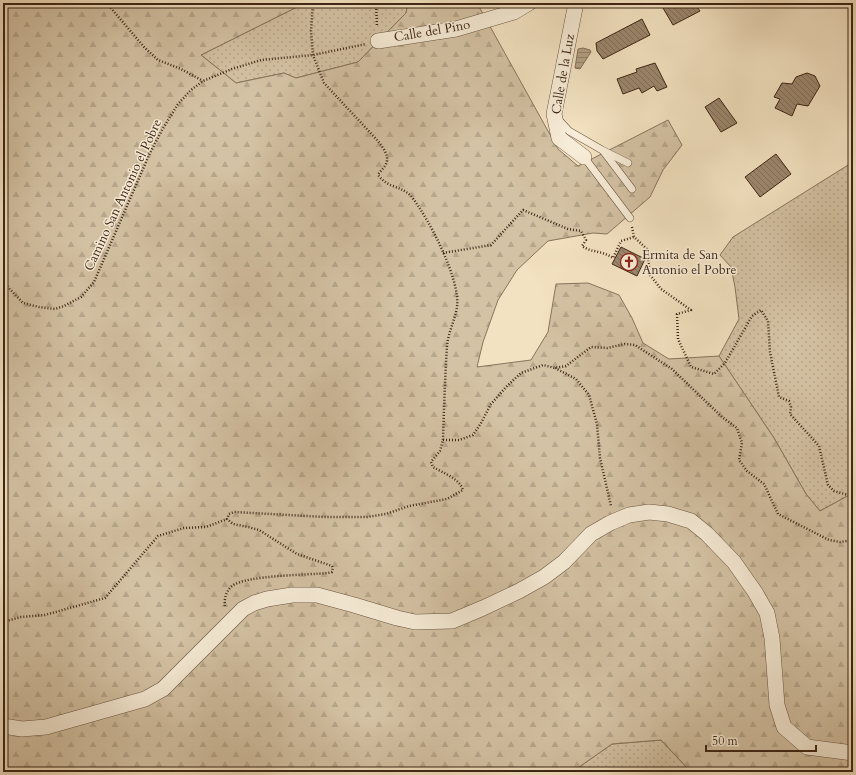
<svg xmlns="http://www.w3.org/2000/svg" width="856" height="775" font-family="Cardo,serif">
<defs>
<pattern id="grass-dots" width="8" height="8" patternUnits="userSpaceOnUse"><rect width="8" height="8" fill="#d4c2a4"/><path d="M2 2h.1M6 6h.1" fill="none" stroke="#b7a78c" stroke-width="1.8" stroke-linecap="round"/></pattern>
<pattern id="forest-firs" width="22" height="20" patternUnits="userSpaceOnUse"><rect width="22" height="20" fill="#d4c2a4"/><path d="M5 1l3.5 6h-7zM16 11l3.5 6h-7z" fill="#b7a78c"/></pattern>
<pattern id="water-rules" width="6" height="5" patternUnits="userSpaceOnUse"><rect width="6" height="5" fill="#b5a287"/><path d="M0 2.5h6" fill="none" stroke="#94846d"/></pattern>
<pattern id="building-back-hatch" width="6" height="6" patternUnits="userSpaceOnUse"><rect width="6" height="6" fill="#9c876e"/><path d="M-1 5l2 2M0 0l6 6M5-1l2 2" fill="none" stroke="#806e59"/></pattern>
</defs>
<rect width="100%" height="100%" fill="#f3e2c1"/>
<filter id="stains"><feTurbulence type="fractalNoise" baseFrequency=".005" numOctaves="4"/><feColorMatrix values="0 0 0 0 .2 0 0 0 0 .09 0 0 0 0 .02 0 0 0 .5 -.17"/></filter>
<radialGradient id="worn" r=".72"><stop offset=".6" stop-color="#630" stop-opacity="0"/><stop offset="1" stop-color="#630" stop-opacity=".3"/></radialGradient>
<g fill="url(#grass-dots)" stroke="#88745c">
<path d="M305 3H408L406 13 358 62 296 78 284 73 236 83 201 55Z"/>
<path d="M853 162V493L820 511 806 494 774 438 719 356 739 319 735 287 731 267 720 255 733 237Z"/>
<path d="M661 740 691 772H572L612 744Z"/>
</g>
<path fill="url(#forest-firs)" stroke="#88745c" d="M3 3H305L201 55 236 83 284 73 296 78 358 62 406 13 408 3H477L558 149 578 166 668 120 682 145 663 170 650 197 607 234 593 233 548 241 517 270 498 300 483 342 477 367 531 360 548 332 556 284 588 283 619 295 632 318 643 343 669 359 719 356 774 438 806 494 820 511 853 493V772H691L661 740 612 744 572 772H3Z"/>
<path fill="url(#water-rules)" stroke="#857059" d="M583 48 590 50 591 52 580 69 575 68 578 49Z"/>
<g fill="url(#building-back-hatch)" stroke="#3d2515">
<path d="M673 3H694L700 11 673 25 663 8Z"/>
<path d="M642 19 650 35 603 59 597 51 596 43Z"/>
<path d="M655 63 667 87 657 91 654 86 642 93 639 88 623 94 617 79 637 72 636 69Z"/>
<path d="M807 73 815 76 820 86 808 106 797 104 792 116 775 108 780 99 774 97 782 83 792 84 796 77Z"/>
<path d="M719 98 737 123 721 132 705 107Z"/>
<path d="M776 154 791 174 760 197 745 177Z"/>
<path d="M621 247 645 259 637 276 612 264Z"/>
</g>
<g fill="none" stroke-linecap="round" stroke-linejoin="round">
<g stroke="#6a5440" stroke-width="8">
<g id="service">
<path d="M558 119 569 131 602 150 628 163"/>
<path d="M604 152 632 189"/>
<path d="M584 157 630 218"/>
</g>
</g>
<g stroke="#6a5440" stroke-width="16">
<g id="minor">
<path d="M576 3 554 114 559 138 584 157"/>
<path d="M378 41 456 29 514 12 529 3"/>
<path d="M3 726 22 729 46 727 145 699 163 689 243 609 254 603 267 599 292 595H317L354 605 397 618 415 622 452 621 483 608 519 591 544 577 564 562 591 534 610 523 629 515 649 512 668 514 691 521 707 534 734 562 755 592 767 613 772 638 777 705 784 727 807 747 853 753"/>
</g>
</g>
<g stroke="#3d2515" stroke-width="2.5" stroke-dasharray="1 2" stroke-linecap="butt">
<path d="M103 3 110 7 144 47 158 60 181 69 203 81"/>
<path d="M376 3 377 27"/>
<path d="M632 227 634 237 647 249 650 275 661 289 691 310 677 314 678 339 691 367 714 374 725 363 752 316 761 310 768 321 770 352 779 397 789 401 791 407 790 414 819 446 828 485 834 491 848 495 853 494"/>
<path d="M443 253 491 245 523 210 568 229 581 231 586 240 582 246C592 253 601 250 613 258L621 241 634 237"/>
<path d="M3 282 23 303 39 307 55 309 64 306 81 297 94 282 149 155 162 130 178 104 191 90 203 81 232 69 261 60 313 55 366 44"/>
<path d="M555 368 576 379 589 395 597 424 600 458 611 506"/>
<path d="M443 440H459L473 435 481 423 491 404 506 387 521 373 543 365 555 368 566 366 591 347 607 348 625 344 635 345 672 369 722 417 737 428 742 443 739 460 747 471 764 484 778 514 829 540 840 542 853 540"/>
<path d="M225 606C224 599 226 591 232 586 246 575 308 575 328 573L332 572 333 568 332 566 297 554 259 530 248 527 233 524 227 519 229 514 234 512 324 517H367L386 514 409 506 447 499 463 490C459 478 443 473 433 467L431 462 440 451 443 440C444 409 445 377 447 346 448 333 455 320 457 307 461 280 428 217 411 196 405 190 400 189 393 186 387 184 382 180 378 175 380 171 384 168 386 164 390 156 383 148 378 141L324 83 313 55 311 31 313 3"/>
<path d="M3 622 21 617 45 615 105 598 158 536 184 528 206 527 227 519"/>
</g>
<use href="#service" stroke="#f7ecd7" stroke-width="7"/>
<use href="#minor" stroke="#f7ecd7" stroke-width="15"/>
</g>
<defs>
<g id="church-ring" transform="scale(0.9)"><circle r="9.5" fill="#f7ecd7" stroke="#8f2418" stroke-width="1.5"/><path d="M-1.2-6h2.4v3.5h3.3v2.4h-3.3V6h-2.4V-.1h-3.3v-2.4h3.3Z" fill="#8f2418"/></g>
</defs>
<g fill-rule="evenodd">
<use href="#church-ring" x="629" y="262"/>
</g>
<g text-anchor="middle" dominant-baseline="central" stroke-width="3" stroke-linejoin="round" paint-order="stroke">
<g font-size="13" fill="#3d2515" stroke="#f7ecd7">
<text transform="translate(432 31) rotate(-10)">Calle del Pino</text>
<text transform="translate(563 74) rotate(-80)">Calle de la Luz</text>
<text transform="translate(123 195) rotate(-65)">Camino San Antonio el Pobre</text>
</g>
<g font-size="13" fill="#3d2515" stroke="#f7ecd7" text-anchor="start">
<text x="642" y="255">Ermita de San<tspan x="642" dy="15">Antonio el Pobre</tspan></text>
</g>
</g>
<rect width="856" height="775" fill="none" stroke="#f3e2c1" stroke-width="16"/>
<rect x="4" y="4" width="848" height="767" fill="none" stroke="#3d2515" stroke-width="2"/>
<rect x="8" y="8" width="840" height="759" fill="none" stroke="#3d2515"/>
<path d="M706 745v6h110v-6" fill="none" stroke="#3d2515" stroke-width="2"/>
<text x="712" y="745" font-size="12" fill="#3d2515" stroke="#f7ecd7" stroke-width="3" paint-order="stroke">50 m</text>
<rect width="100%" height="100%" filter="url(#stains)"/>
<rect width="100%" height="100%" fill="url(#worn)"/>
</svg>
